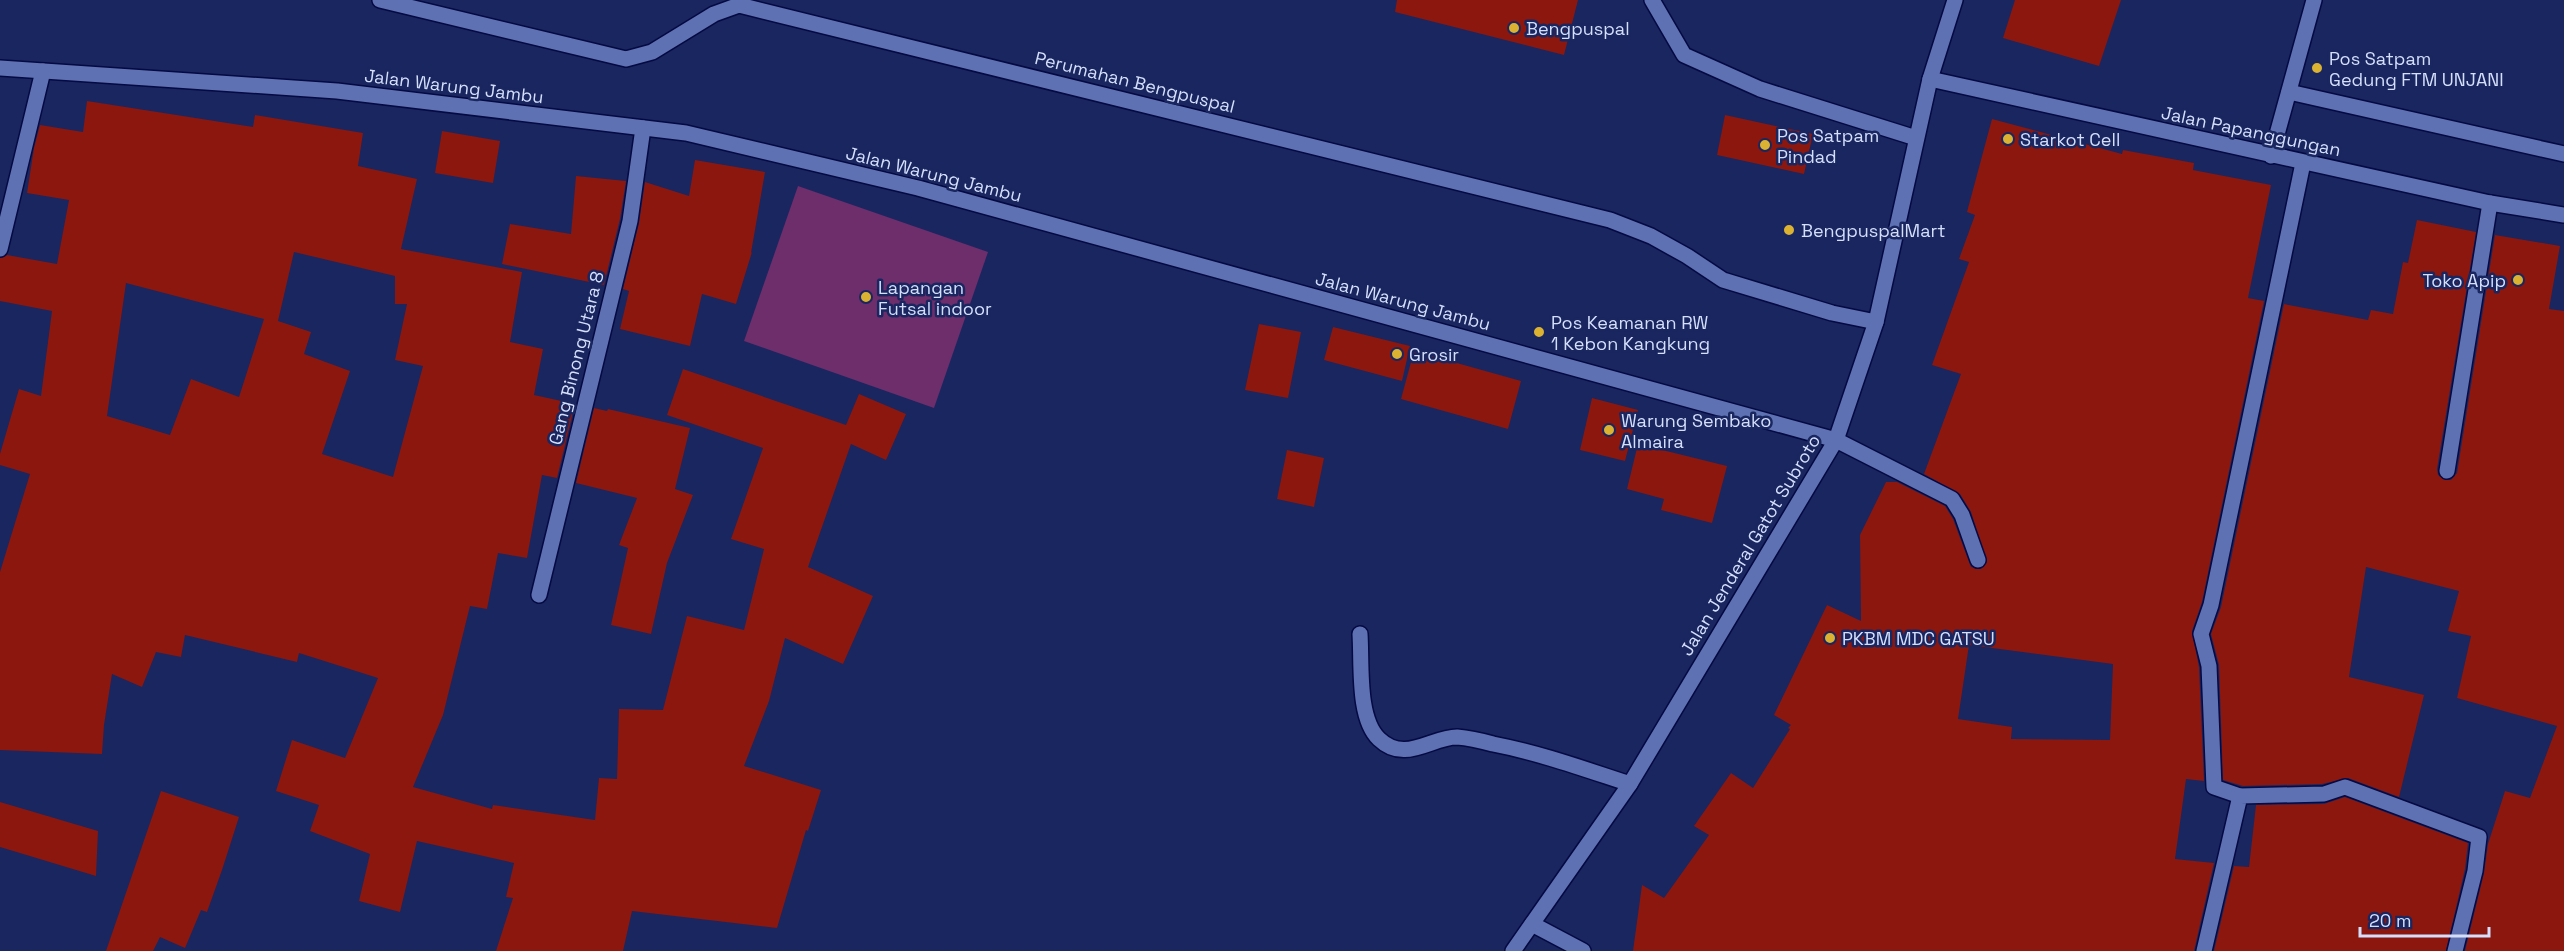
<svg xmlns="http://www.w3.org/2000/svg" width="2564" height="951" font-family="'Space Grotesk',sans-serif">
<rect width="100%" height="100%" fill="#19265f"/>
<path fill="#6e2d6b" d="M798 186 988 252 934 408 744 341Z"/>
<g fill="#8b170f" fill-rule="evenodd">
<path d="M1397 0H1578L1564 55 1395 12Z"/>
<path d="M2015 0H2121L2099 66 2003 38Z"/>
<path d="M87 101 253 127 255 115 363 133 358 166 417 179 401 249 522 272 510 342 543 349 534 395 575 404 557 478 542 475 527 558 498 553 487 609 470 606 443 715 413 787 492 809 493 805 595 820 599 778 617 779 619 709 663 710 687 616 744 630 764 549 731 539 763 448 667 415 683 369 846 425 859 394 906 414 886 460 851 444 808 567 873 596 843 664 785 638 769 701 744 766 821 790 808 831 806 830 777 928 632 911 623 951H496L513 898 506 897 514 863 417 841 400 912 359 901 370 854 310 831 319 805 276 791 292 740 345 758 378 678 299 653 297 662 185 635 181 657 156 652 142 687 112 674 104 725 102 754 0 750V572L30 474 0 465V454L19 389 41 396 52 311 0 301V258L7 255 57 264 69 200 27 193 34 148 40 125 83 132ZM294 252 395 276V304H407L395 360 423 366 393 477 322 454 350 371 304 354 311 332 278 321ZM126 283 264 319 239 397 191 379 170 435 107 416Z"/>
<path d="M1725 115 1813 134 1804 174 1717 155Z"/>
<path d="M1992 119 2122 154 2123 150 2194 163 2193 170 2271 185 2248 298 2264 301 2202 602 2192 631 2199 667 2204 781 2186 779 2175 859 2214 863 2194 951H1633L1642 885 1664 898 1709 835 1694 826 1731 773 1753 788 1790 729 1788 728 1791 725 1774 715 1827 605 1861 621 1860 535 1886 482H1897L1945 506 1953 519 1971 567 1981 569 1987 562 1971 512 1960 494 1924 474 1961 374 1932 365 1969 262 1959 259 1975 215 1967 212ZM1969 645 2113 664 2110 740 2011 739 2012 727 1958 719Z"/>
<path d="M442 131 500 141 493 183 435 173Z"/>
<path d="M695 160 765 172 751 253 752 252 736 304 702 294 690 346 620 329 629 291 623 289 639 223 645 182 689 196Z"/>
<path d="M576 176 626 181 620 219 604 285 502 264 510 224 571 234Z"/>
<path d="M2417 220 2476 232 2437 469 2438 475 2445 480H2451L2457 473 2495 235 2560 246 2549 309 2564 311V951H2465L2484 873 2488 844 2505 791 2530 798 2557 726 2457 698 2471 636 2448 631 2459 591 2366 567 2349 677 2424 695 2399 797 2348 778 2322 784 2243 786 2223 780 2219 665 2211 634 2221 607 2284 304 2368 320 2371 310 2393 314 2403 262 2408 263Z"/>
<path d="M1259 324 1301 332 1288 398 1245 390Z"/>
<path d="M1333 327 1410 346 1402 381 1324 360Z"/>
<path d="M1414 351 1521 381 1508 429 1401 399Z"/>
<path d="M1592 398 1638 410 1625 461 1580 450Z"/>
<path d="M594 408 607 411 608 409 690 428 675 489 693 495 667 563 651 634 611 625 628 548 619 545 637 498 576 483Z"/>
<path d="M1638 444 1727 466 1712 523 1661 510 1664 499 1627 489Z"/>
<path d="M1287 450 1324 458 1314 507 1277 499Z"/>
<path d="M161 791 239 817 222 870 207 912 201 910 185 948 160 937 153 951H106Z"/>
<path d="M2345 797 2468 843 2465 869 2446 951H2214L2234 866 2249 867 2256 805 2324 804Z"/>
<path d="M0 802 98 831 96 876 0 847Z"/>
</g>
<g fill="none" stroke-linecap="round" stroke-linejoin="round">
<g stroke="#060942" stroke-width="18">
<g id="minor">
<path d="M380 0 626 59 652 52 714 14 739 5 1610 220 1651 236 1687 256 1723 280 1832 313 1876 322"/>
<path d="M1652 0 1684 55 1760 89 1916 138"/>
<path d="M0 68 337 91 686 133 918 188 1836 440 1952 499 1962 515 1978 560"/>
<path d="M1930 79 2490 203 2564 215"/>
<path d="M2289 92 2564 154"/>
<path d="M2271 156 2314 0"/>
<path d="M0 249 43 71"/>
<path d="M2447 471 2490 203"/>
<path d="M539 595 630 221 643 128"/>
<path d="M1360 634C1362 664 1357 718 1379 739 1405 764 1431 737 1457 737 1469 738 1482 741 1493 744 1540 753 1584 769 1630 784"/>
<path d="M2240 796 2214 787 2209 666 2201 634 2211 605 2303 163"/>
<path d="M1532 924 1583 951"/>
<path d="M1513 951 1630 784 1836 440 1876 322 1930 79 1955 0"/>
<path d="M2204 951 2240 796 2324 794 2345 787 2479 837 2475 871 2455 951"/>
</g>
</g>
<use href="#minor" stroke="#5e72b3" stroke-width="15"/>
</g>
<g fill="#dcb233" stroke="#19265f" stroke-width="2">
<circle cx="1514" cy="28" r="6"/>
<circle cx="2317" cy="68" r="6"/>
<circle cx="2008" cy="139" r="6"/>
<circle cx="1765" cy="145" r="6"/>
<circle cx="1789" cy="230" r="6"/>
<circle cx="2518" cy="280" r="6"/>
<circle cx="866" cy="297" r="6"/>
<circle cx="1539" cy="332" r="6"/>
<circle cx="1397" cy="354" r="6"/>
<circle cx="1609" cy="430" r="6"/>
<circle cx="1830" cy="638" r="6"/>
</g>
<g text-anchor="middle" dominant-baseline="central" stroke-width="5" stroke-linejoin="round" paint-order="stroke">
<g font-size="18" fill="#d5dffc" stroke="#19265f" text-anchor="start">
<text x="1526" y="28">Bengpuspal</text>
<text x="2329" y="58">Pos Satpam<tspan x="2329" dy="21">Gedung FTM UNJANI</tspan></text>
<text x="1777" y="135">Pos Satpam<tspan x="1777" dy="21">Pindad</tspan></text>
<text x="2020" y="139">Starkot Cell</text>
<text x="1801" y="230">BengpuspalMart</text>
<text x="2506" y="280" text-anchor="end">Toko Apip</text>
<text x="878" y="287">Lapangan<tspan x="878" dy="21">Futsal indoor</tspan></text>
<text x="1551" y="322">Pos Keamanan RW<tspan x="1551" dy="21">1 Kebon Kangkung</tspan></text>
<text x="1409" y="354">Grosir</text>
<text x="1621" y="420">Warung Sembako<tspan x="1621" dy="21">Almaira</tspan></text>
<text x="1842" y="638">PKBM MDC GATSU</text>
</g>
<g font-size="18" fill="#d5dffc" stroke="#19265f">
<text transform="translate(1135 82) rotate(14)">Perumahan Bengpuspal</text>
<text transform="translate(454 86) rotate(7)">Jalan Warung Jambu</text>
<text transform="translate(2251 131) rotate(12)">Jalan Papanggungan</text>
<text transform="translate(934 174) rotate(14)">Jalan Warung Jambu</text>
<text transform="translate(1403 301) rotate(15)">Jalan Warung Jambu</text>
<text transform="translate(576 358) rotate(-76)">Gang Binong Utara 8</text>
<text transform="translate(1750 545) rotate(-59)">Jalan Jenderal Gatot Subroto</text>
</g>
</g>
<path d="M2360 927v9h129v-9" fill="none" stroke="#d5dffc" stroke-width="3"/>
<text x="2369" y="927" font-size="18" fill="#d5dffc" stroke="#19265f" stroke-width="4.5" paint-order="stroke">20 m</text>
</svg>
